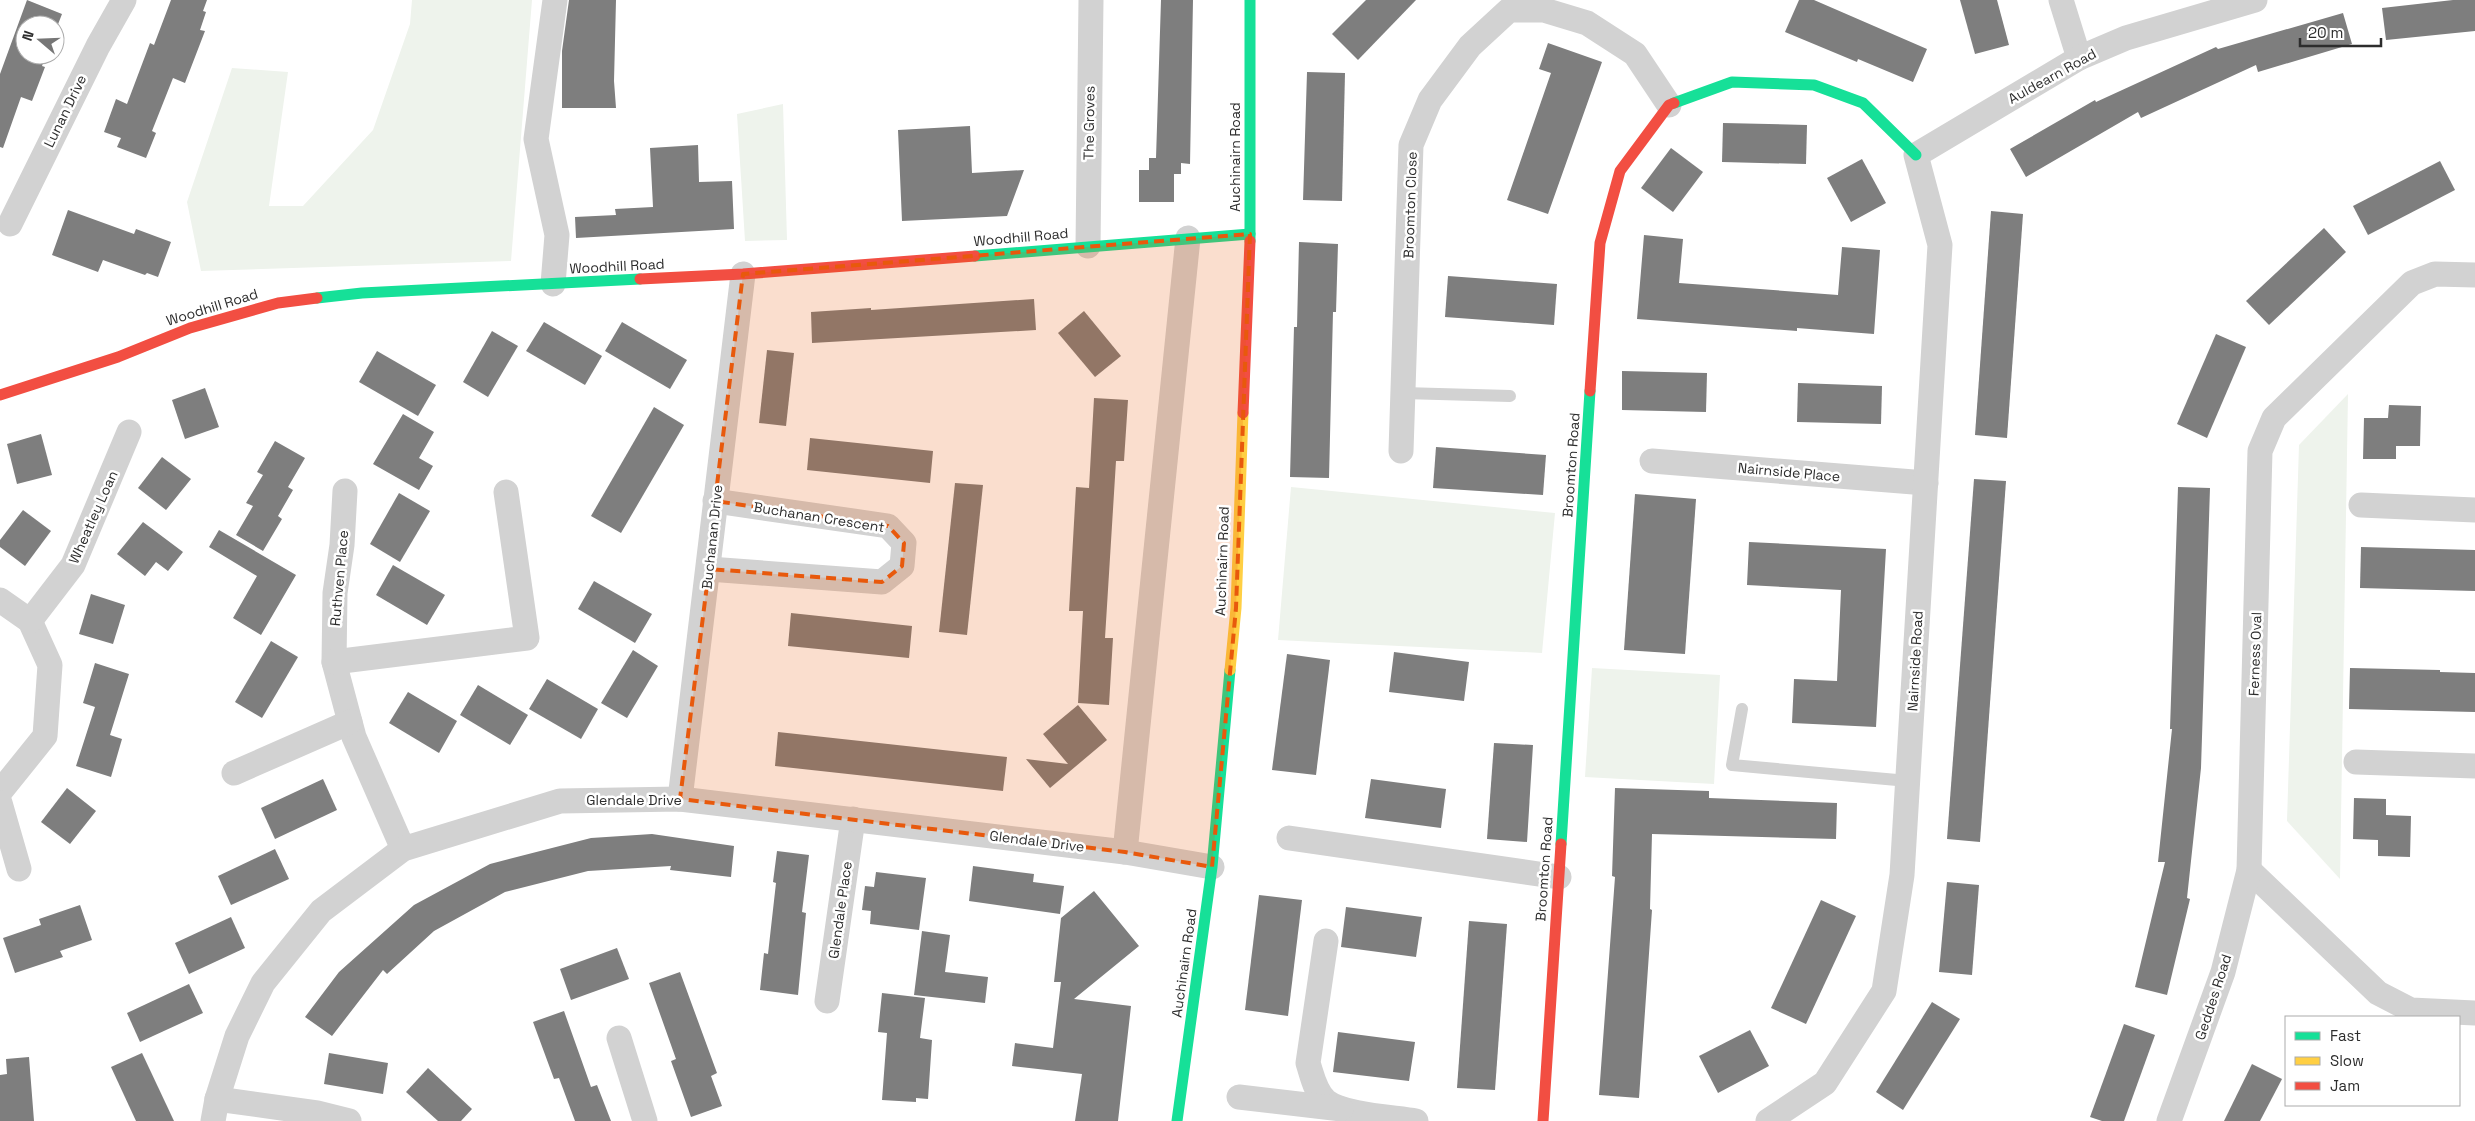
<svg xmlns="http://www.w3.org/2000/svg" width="2475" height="1121" font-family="'Space Grotesk',sans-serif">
<rect width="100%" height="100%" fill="#fff"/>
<g fill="#eef3ec">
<path d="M412 0H532L511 261 201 271 187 202 232 68 288 72 269 206H303L373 130 410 24Z"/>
<path d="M783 104 787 240 745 241 737 114Z"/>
<path d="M2348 394 2340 879 2287 821 2299 445Z"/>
<path d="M1291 487 1555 513 1542 653 1278 640Z"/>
<path d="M1592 668 1720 675 1714 784 1585 777Z"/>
</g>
<g fill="#7e7e7e">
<path d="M27 0 62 14 55 32V25H25V55H46L42 66 45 67 32 101 21 97 3 148 0 147V74Z"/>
<path d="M171 0H207L203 11 206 12 200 30 205 31 185 83 173 78 152 131 156 133 146 158 117 147 121 138 104 132 116 99 127 104 150 43 154 45Z"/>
<path d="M569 0H616L614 81 616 108H562V51Z"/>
<path d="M1161 0H1193L1190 164 1181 163V174H1174V202H1139V170H1149V158H1156Z"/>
<path d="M1366 0H1416L1358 60 1332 34Z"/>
<path d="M1799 0H1814L1927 49 1913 82 1858 59 1857 62 1785 32Z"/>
<path d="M1960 0H1997L2009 45 1975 54Z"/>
<path d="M2453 0H2475V31L2386 40 2382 8Z"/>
<path d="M2343 13 2352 44 2258 72 2256 65 2141 118 2138 112 2026 177 2010 149 2095 100 2096 102 2216 47 2218 49Z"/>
<path d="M1548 43 1602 62 1548 214 1507 200 1551 73 1539 69Z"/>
<path d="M1307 72 1345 73 1342 201 1303 200Z"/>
<path d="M1723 123 1807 125 1806 164 1722 162Z"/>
<path d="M970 126 972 173 1024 170 1007 216 902 221 898 130Z"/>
<path d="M698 145 699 182 732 181 734 229 576 238 575 217 616 215 615 209 653 207 650 148Z"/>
<path d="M1671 148 1703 172 1673 212 1641 188Z"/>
<path d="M1862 159 1886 203 1851 222 1827 178Z"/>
<path d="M2440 161 2455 190 2368 235 2353 206Z"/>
<path d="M68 210 134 234 136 229 171 242 158 277 147 273 145 275 103 260 98 272 52 255Z"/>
<path d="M1991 211 2023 214 2007 438 1975 435Z"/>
<path d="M2324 228 2346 252 2269 325 2246 301Z"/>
<path d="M1644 235 1683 239 1679 283 1838 295 1842 247 1880 250 1874 334 1797 328V331L1637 319Z"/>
<path d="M1299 242 1338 244 1336 312H1333L1329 478 1290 477 1294 327H1297Z"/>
<path d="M1448 276 1557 284 1554 325 1445 317Z"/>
<path d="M1034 299 1036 330 812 343 811 312 871 308V310Z"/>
<path d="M1084 311 1121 356 1095 377 1058 333Z"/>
<path d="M544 322 602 356 585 385 526 351Z"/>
<path d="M622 322 687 360 670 389 605 351Z"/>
<path d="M492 331 518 346 488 397 463 382Z"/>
<path d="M2216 334 2246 347 2207 438 2177 424Z"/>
<path d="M767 350 794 353 786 426 759 423Z"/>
<path d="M377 351 436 385 418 416 359 382Z"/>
<path d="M1622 371 1707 373 1706 412 1622 410Z"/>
<path d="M1798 383 1882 386 1881 424 1797 422Z"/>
<path d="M205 388 219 427 185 439 172 400Z"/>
<path d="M1094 398 1128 400 1124 461H1116L1105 638H1113L1109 705 1078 703 1083 611H1069L1076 487 1089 488Z"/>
<path d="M2389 405 2421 406 2420 446H2396V459H2363L2364 418H2388Z"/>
<path d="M654 407 684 425 621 533 591 516Z"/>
<path d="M403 414 434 432 419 458 433 466 419 490 373 464Z"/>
<path d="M41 434 52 475 17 484 7 444Z"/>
<path d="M810 438 933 451 930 483 807 470Z"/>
<path d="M275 441 305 458 288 487 293 490 278 516 282 519 263 551 236 535 253 506 246 503 263 475 257 472Z"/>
<path d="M1436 447 1546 455 1543 495 1433 488Z"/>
<path d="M162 457 191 479 166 510 138 488Z"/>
<path d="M1974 479 2006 481 1980 842 1947 839Z"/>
<path d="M955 483 983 485 967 635 939 632Z"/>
<path d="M2178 487 2210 488 2201 768 2187 898 2190 899 2167 995 2135 987 2165 862H2158L2172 729H2170Z"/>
<path d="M399 493 430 511 400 562 370 544Z"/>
<path d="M1635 494 1696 499 1685 654 1624 650Z"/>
<path d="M23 510 51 531 25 566 0 547V540Z"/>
<path d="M143 522 183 552 168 571 156 562 145 576 117 554Z"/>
<path d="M219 530 296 575 261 635 233 618 257 576 209 547Z"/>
<path d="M1749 542 1886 549 1876 727 1792 723 1794 679 1837 681 1841 590 1747 585Z"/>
<path d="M2361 547 2475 550V591L2360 588Z"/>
<path d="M393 565 445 595 427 625 376 595Z"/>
<path d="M594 581 652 614 635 643 578 609Z"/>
<path d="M91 594 125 605 113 644 79 634Z"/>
<path d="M791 613 912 626 909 658 788 646Z"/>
<path d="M271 641 298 657 262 718 235 702Z"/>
<path d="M633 650 658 666 627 718 601 703Z"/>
<path d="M1394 652 1469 662 1464 701 1389 692Z"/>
<path d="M1287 654 1330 660 1316 775 1272 770Z"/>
<path d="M95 663 129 674 110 735 122 739 111 777 76 766 95 707 83 703Z"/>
<path d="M2350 668 2440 670V672L2475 673V712L2349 709Z"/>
<path d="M547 679 598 709 581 739 529 709Z"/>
<path d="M478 685 528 715 510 745 460 715Z"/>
<path d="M408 692 457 721 439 753 389 723Z"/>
<path d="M1078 705 1107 740 1050 788 1026 759 1068 764 1043 734Z"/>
<path d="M778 732 1007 757 1003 791 775 766Z"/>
<path d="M1494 743 1533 745 1527 842 1487 839Z"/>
<path d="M323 779 337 810 275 839 261 808Z"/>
<path d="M1371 779 1446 789 1441 828 1365 818Z"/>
<path d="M67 788 96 811 70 844 41 822Z"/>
<path d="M1615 788 1709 791V798L1837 803 1836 839 1652 834 1650 909 1652 910 1639 1098 1599 1095 1615 877 1612 876Z"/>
<path d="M2354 798 2386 799V815L2411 816 2410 857 2378 856V840L2353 839Z"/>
<path d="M652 834 734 846 731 877 670 870 671 866 588 871 505 892 434 931 387 974 383 970 332 1036 305 1017 339 972 414 905 490 864 591 838Z"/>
<path d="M275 849 289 879 231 905 218 876Z"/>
<path d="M777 851 809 855 802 912 806 913 798 995 760 990 764 953 768 954 776 883 773 882Z"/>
<path d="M973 866 1034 874 1033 882 1064 886 1060 914 969 901Z"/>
<path d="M876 872 926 878 919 930 870 924 871 911 862 910 865 886 874 887Z"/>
<path d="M1947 882 1979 885 1972 975 1939 972Z"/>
<path d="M1094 891 1139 946 1074 999 1131 1006 1118 1121H1075L1082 1074 1012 1066 1015 1043 1053 1048 1061 982H1054L1061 918Z"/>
<path d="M1259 895 1302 900 1288 1016 1245 1010Z"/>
<path d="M1821 900 1856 916 1806 1024 1771 1008Z"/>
<path d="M80 905 92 940 60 951 63 957 15 973 3 938 41 925 39 919Z"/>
<path d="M1346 907 1422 917 1416 957 1341 947Z"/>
<path d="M231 917 245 948 189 974 175 943Z"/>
<path d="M1469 921 1507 924 1495 1090 1457 1088Z"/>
<path d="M922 931 950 935 945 972 988 977 985 1003 914 995Z"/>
<path d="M617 948 629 979 571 1000 560 969Z"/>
<path d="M680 972 717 1073 711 1076 722 1106 691 1117 671 1061 676 1059 649 983Z"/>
<path d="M189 984 203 1013 140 1042 127 1013Z"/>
<path d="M882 993 925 998 920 1038 932 1040 928 1099 916 1098V1102L882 1100 887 1033 878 1032Z"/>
<path d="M1932 1002 1960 1019 1903 1110 1876 1092Z"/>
<path d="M564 1011 591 1087 597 1085 611 1121H575L559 1078 554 1079 533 1022Z"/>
<path d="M2124 1024 2155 1035 2124 1121H2102L2090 1117Z"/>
<path d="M1750 1030 1769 1066 1718 1093 1699 1056Z"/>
<path d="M1338 1032 1415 1042 1409 1081 1333 1072Z"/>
<path d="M142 1053 174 1121H136L111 1067Z"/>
<path d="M329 1053 388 1063 383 1094 324 1084Z"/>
<path d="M29 1057 34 1121H0V1075L7 1074 6 1059Z"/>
<path d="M2252 1064 2282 1079 2260 1121H2224Z"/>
<path d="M428 1068 472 1109 461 1121H438L406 1092Z"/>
</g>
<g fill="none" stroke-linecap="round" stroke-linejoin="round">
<g stroke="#d2d2d2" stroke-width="12">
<path d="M1403 393 1510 396"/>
<path d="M1742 709 1732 765 1908 781"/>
</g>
<g stroke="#d2d2d2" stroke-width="25">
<path d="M2061 0 2079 58"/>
<path d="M10 224 98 46 124 0"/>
<path d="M1088 246 1091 0"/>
<path d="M553 284 557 235 536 139 555 0"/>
<path d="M1401 451 1411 145 1430 100 1470 46 1509 10H1544L1587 23 1635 54 1669 105"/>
<path d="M1652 461 1926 483"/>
<path d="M345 491 342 545 335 593 334 662 354 737 403 849"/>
<path d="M2361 505 2475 510"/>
<path d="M709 569 882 582 902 566 904 543 888 526 715 501"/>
<path d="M0 600 30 621 50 665 45 736 0 792"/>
<path d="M30 621 73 565 129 432"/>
<path d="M334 662 527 638 506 492"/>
<path d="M2356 762 2475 766"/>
<path d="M234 773 350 722"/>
<path d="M680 799 743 274"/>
<path d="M0 803 19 869"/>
<path d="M1289 838 1559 877"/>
<path d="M1125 852 1188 238"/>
<path d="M2249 870 2378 993 2411 1010 2475 1013"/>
<path d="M1326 941 1308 1063C1312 1075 1315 1092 1326 1101 1344 1115 1393 1117 1416 1121"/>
<path d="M827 1001 853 819"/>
<path d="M619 1038 645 1121"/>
<path d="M1239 1097 1341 1109"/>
<path d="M217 1099 317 1113 349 1121"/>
<path d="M213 1121 217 1099 237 1036 263 983 321 911 403 849 560 801 680 799 1125 852 1212 867"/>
<path d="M1768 1121 1825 1083 1884 991 1902 875 1940 245 1916 155 2079 58 2126 38 2255 0"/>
<path d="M2169 1121 2223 972 2249 870 2260 451 2274 418 2412 283 2435 274 2475 275"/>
</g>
<g stroke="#16e098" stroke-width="11">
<path d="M1674 103 1732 82 1814 85 1863 103 1916 155"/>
<path d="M1250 241V0"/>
<path d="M975 256 1250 234"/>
<path d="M317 298 362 293 640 279"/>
<path d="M1561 844 1590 391"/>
<path d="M1177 1121 1212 867 1230 670"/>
</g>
<path stroke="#ffcf43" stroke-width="11" d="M1230 670 1236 608 1243 413"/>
<g stroke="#f24e42" stroke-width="11">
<path d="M640 279 743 274 975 256"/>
<path d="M1590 391 1600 243 1620 171 1669 105 1674 103"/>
<path d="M0 395 118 357 190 328 278 303 317 298"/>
<path d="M1243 413 1250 241"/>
<path d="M1543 1121 1561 844"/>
</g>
</g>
<path fill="#e8590c" fill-opacity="0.2" stroke="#e8590c" stroke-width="4" stroke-dasharray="10 6" stroke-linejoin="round" d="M1250 234 1236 608 1212 867 1125 852 680 799 709 569 882 582 902 566 904 543 888 526 715 501 743 274Z"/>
<g text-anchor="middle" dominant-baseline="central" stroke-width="5" stroke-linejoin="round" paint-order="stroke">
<g font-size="14" fill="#2d2d2d" stroke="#fff">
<text transform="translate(2052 76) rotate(-29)">Auldearn Road</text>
<text transform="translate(65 111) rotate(-64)">Lunan Drive</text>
<text transform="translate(1089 123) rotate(-89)">The Groves</text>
<text transform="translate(1235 157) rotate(-90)">Auchinairn Road</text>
<text transform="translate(1410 205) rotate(-88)">Broomton Close</text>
<text transform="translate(1021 237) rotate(-5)">Woodhill Road</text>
<text transform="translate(617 266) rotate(-3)">Woodhill Road</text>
<text transform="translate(212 307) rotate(-17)">Woodhill Road</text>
<text transform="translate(1571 465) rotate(-86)">Broomton Road</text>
<text transform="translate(1789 472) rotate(5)">Nairnside Place</text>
<text transform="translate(93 517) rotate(-66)">Wheatley Loan</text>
<text transform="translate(819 517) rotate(9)">Buchanan Crescent</text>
<text transform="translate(712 537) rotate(-84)">Buchanan Drive</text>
<text transform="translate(1222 561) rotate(-88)">Auchinairn Road</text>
<text transform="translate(339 578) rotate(-85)">Ruthven Place</text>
<text transform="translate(2255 654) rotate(-88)">Ferness Oval</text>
<text transform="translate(1915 661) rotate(-87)">Nairnside Road</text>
<text x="634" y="800">Glendale Drive</text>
<text transform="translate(1037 841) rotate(7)">Glendale Drive</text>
<text transform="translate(1544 869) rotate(-86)">Broomton Road</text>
<text transform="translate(840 910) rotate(-82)">Glendale Place</text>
<text transform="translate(1184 963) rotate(-82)">Auchinairn Road</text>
<text transform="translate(2213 997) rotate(-72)">Geddes Road</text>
</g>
</g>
<rect x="2285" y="1016" width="175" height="90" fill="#ffffff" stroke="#ababab"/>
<rect x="2295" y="1032" width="25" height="8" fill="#16e098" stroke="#ababab"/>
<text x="2330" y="1041" font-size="15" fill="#2d2d2d">Fast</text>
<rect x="2295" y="1057" width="25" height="8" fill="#ffcf43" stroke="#ababab"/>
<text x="2330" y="1066" font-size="15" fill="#2d2d2d">Slow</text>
<rect x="2295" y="1082" width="25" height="8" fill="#f24e42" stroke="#ababab"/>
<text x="2330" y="1091" font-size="15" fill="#2d2d2d">Jam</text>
<g transform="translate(40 40) rotate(289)"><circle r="24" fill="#ffffff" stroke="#ababab"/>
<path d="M0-4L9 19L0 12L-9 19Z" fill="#767676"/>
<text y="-8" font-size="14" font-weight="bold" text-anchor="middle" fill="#2d2d2d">N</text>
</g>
<path d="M2300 38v8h81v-8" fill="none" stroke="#2d2d2d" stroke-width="2.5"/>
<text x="2308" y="38" font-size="15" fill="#2d2d2d" stroke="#ffffff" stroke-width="4" paint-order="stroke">20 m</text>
</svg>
